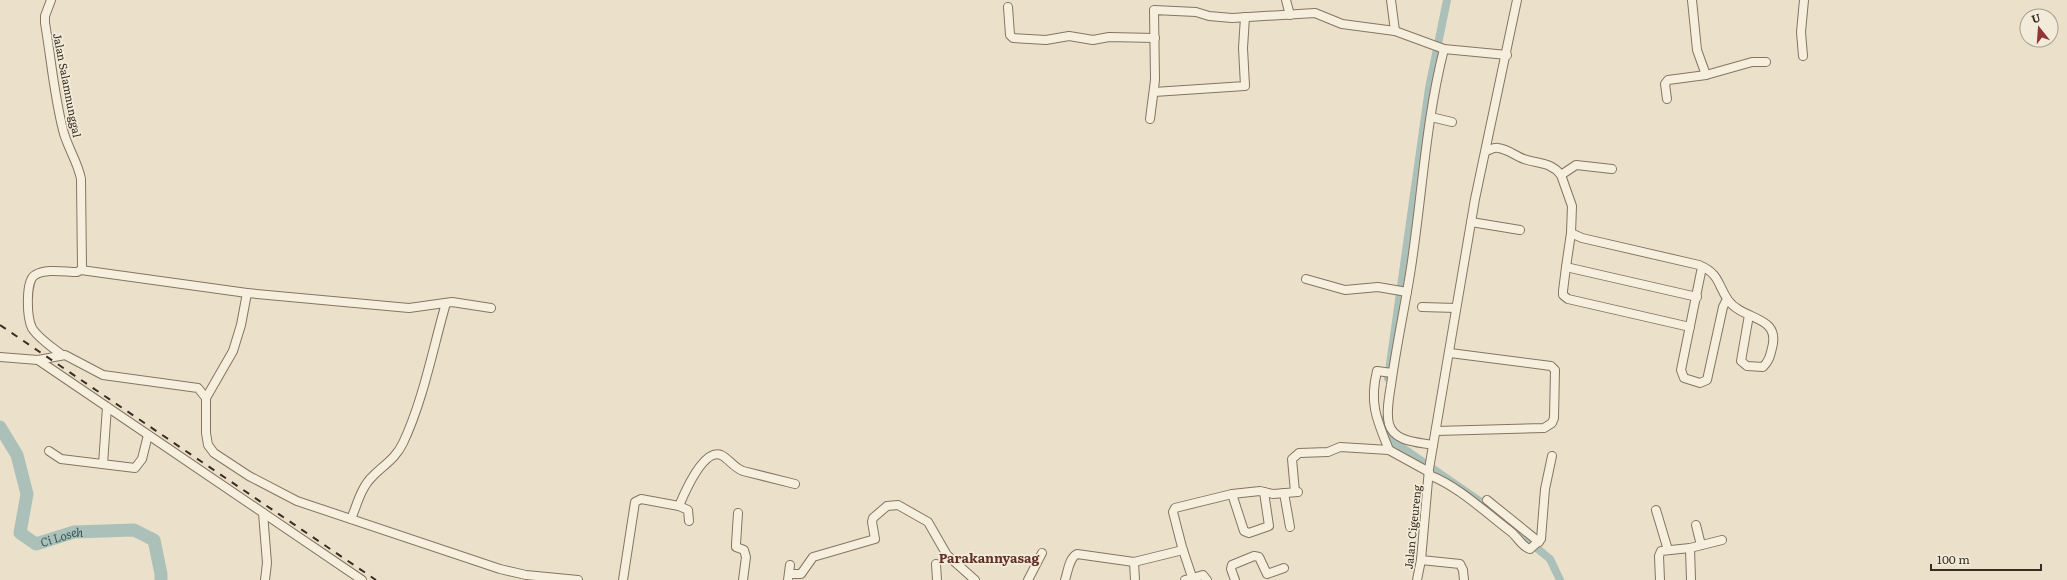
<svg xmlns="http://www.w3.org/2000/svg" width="2067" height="580" font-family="Literata,serif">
<rect width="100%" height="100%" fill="#ebe1cb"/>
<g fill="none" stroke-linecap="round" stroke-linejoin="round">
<g stroke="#abc0b9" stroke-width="8">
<path d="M1388 378 1429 88 1447 0"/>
<path d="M1386 418 1387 437 1481 502 1550 559 1560 580"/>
</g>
<path stroke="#abc0b9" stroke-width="13" id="s1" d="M0 427 17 455 27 494 20 533 36 544 74 532 134 530 154 540 161 574V580"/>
<g stroke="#867460" stroke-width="10">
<g id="minor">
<path d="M51 0 45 16V23C51 58 54 95 63 130 67 147 78 162 81 179L82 268 81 270 77 272C65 272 46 268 35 275 25 281 27 318 32 328 38 338 52 347 62 355"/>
<path d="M1286 0 1290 15"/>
<path d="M1391 0 1395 31"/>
<path d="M1692 0 1697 50 1706 75"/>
<path d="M1008 7 1010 35 1013 38 1046 40 1069 36 1093 40 1109 37 1155 38"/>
<path d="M1803 56 1801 32 1804 0"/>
<path d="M1154 92 1245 86 1243 48 1245 17"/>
<path d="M1667 99 1665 84 1668 80 1706 75 1752 62H1766"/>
<path d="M1431 117 1452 122"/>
<path d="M1150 119 1155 80 1154 10 1196 12 1209 16 1232 18 1315 13 1342 24 1395 31 1444 49 1507 55"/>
<path d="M1486 151C1490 150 1494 147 1498 148 1508 149 1515 156 1524 159 1539 164 1551 162 1561 175L1576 165 1612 169"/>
<path d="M1561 175 1572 206 1571 233 1582 238 1699 265C1720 274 1717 284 1728 300 1743 321 1781 315 1772 348 1770 356 1769 361 1763 367L1747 366 1741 361 1749 315"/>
<path d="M1471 222 1520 230"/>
<path d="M1566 267 1571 233"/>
<path d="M1702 267 1681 370 1684 378 1700 383 1707 380 1723 307 1727 299"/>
<path d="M81 270 247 293 409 308 452 302 491 308"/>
<path d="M1306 279 1345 290 1378 287 1407 292"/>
<path d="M1422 307 1456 308"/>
<path d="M1690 327 1568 299 1563 295V291L1566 267 1697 297"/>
<path d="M0 357 38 360 65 355 103 375 198 388 206 398V433L208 445 214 453 249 476 297 501 500 569 526 575 578 580"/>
<path d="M38 360 362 580"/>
<path d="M206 398 233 351 241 325 247 293"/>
<path d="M1436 431 1544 428 1552 423 1554 418 1555 370 1551 366 1450 353"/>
<path d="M1433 445C1418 442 1394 442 1389 424 1386 413 1389 397 1391 385 1396 348 1404 311 1410 274 1422 200 1425 123 1444 49"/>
<path d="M1389 450C1377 420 1369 404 1377 371L1392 373"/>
<path d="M49 451 61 459 135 468 142 459 148 435"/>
<path d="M103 464 107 407"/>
<path d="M1429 475C1458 486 1485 512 1510 531 1517 536 1522 547 1530 549L1541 539 1545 489 1552 456"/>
<path d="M1295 492 1292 459 1299 453 1328 452 1340 447 1389 450 1429 472"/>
<path d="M1284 493 1290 527"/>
<path d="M1232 494 1244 531 1249 533 1269 526 1264 492"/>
<path d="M1487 500 1539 542"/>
<path d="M679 506 688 510 689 521"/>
<path d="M1656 510 1668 550"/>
<path d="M263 513 267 563 265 580"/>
<path d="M738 513 736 544V547L744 550 746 557 743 580"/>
<path d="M351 519C357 505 361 487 373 476 384 465 396 458 403 443 423 401 433 348 446 303"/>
<path d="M1696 525 1701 545"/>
<path d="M1690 548 1691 580"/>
<path d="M1421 560 1460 564 1463 570 1464 580"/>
<path d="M1134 562 1135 580"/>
<path d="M936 564 937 580"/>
<path d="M789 574H801L813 557 875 539 872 522 873 518 887 506 898 505 928 522 947 555 975 580"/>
<path d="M1192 577 1182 547 1173 512 1175 508 1232 494 1260 491 1273 494 1298 492"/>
<path d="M623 580 635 502 641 499 679 506C684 494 703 448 721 455 728 458 734 468 743 471L795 484"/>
<path d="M788 580 790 565"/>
<path d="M1028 580 1042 553"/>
<path d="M1065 580C1068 571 1069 558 1077 554L1134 562 1183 550"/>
<path d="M1185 580 1203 575 1207 580"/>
<path d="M1235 580 1231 569 1232 565 1254 556 1259 557 1267 574 1284 568"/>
<path d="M1417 580 1421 560 1429 469 1455 316 1475 199 1517 0"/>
<path d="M1660 580 1659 556 1661 551 1690 548 1722 540"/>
</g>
</g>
<use href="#minor" stroke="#f6efdd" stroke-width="8"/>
<path stroke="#382d22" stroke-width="2" stroke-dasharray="7 7" stroke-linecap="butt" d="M0 325 376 580"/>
</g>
<g text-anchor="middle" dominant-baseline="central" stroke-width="3.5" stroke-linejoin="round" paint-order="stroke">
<g font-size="11" fill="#382d22" stroke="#f3ebda">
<text transform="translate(68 85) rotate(79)">Jalan Salamnunggal</text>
<text transform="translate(1412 527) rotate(-84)">Jalan Cigeureng</text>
</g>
<g font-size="12" font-style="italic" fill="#335754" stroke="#f3ebda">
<text stroke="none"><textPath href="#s1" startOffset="159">Ci Loseh</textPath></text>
</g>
<g font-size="13" font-weight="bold" fill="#613126" stroke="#f3ebda">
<text x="989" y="557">Parakannyasag</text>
</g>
</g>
<g transform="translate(2039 28) rotate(343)"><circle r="19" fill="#f3ebda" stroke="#a89f90"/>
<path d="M0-3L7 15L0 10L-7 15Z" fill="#903638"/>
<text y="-6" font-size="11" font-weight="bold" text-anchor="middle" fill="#382d22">U</text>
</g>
<path d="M1931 564v6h110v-6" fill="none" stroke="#382d22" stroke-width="2"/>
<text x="1937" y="564" font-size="12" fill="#382d22" stroke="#f3ebda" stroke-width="3" paint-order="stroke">100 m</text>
</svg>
